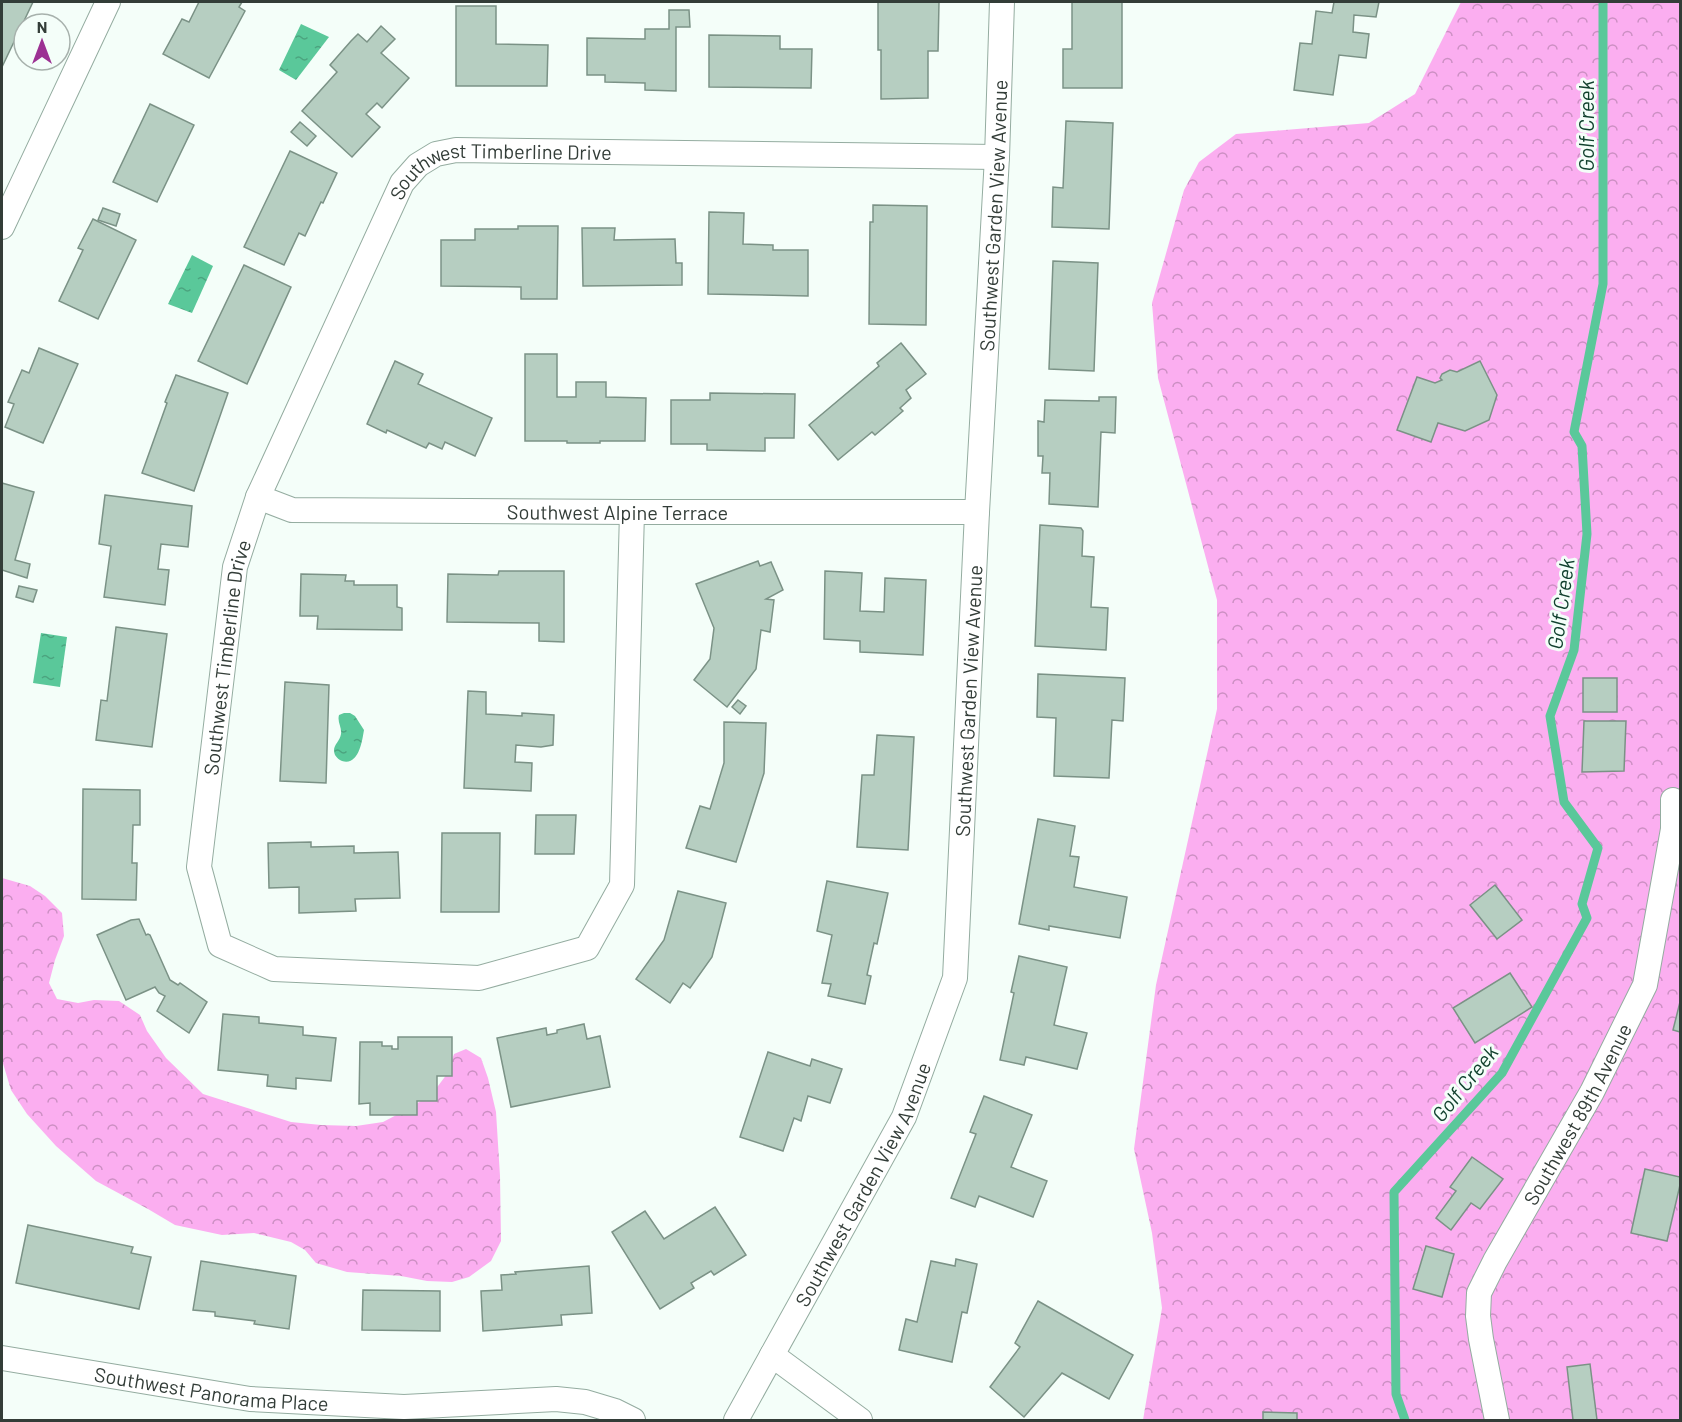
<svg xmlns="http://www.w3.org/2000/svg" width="1682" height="1422" font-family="Barlow,sans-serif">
<defs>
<pattern id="forest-crowns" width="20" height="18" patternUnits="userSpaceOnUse" patternTransform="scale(1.5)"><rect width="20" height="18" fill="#fbaef0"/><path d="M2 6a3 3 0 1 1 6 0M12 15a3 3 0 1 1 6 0" fill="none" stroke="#cc8fc3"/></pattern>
<pattern id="water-ripples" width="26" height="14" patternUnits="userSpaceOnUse" patternTransform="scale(1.5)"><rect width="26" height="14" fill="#5ac89a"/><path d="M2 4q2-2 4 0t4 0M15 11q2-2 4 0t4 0" fill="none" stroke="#4ba47f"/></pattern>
</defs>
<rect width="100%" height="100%" fill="#f4fef9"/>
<g fill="url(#forest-crowns)">
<path d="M1461 2H1680V1420H1143L1162 1308 1152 1233 1134 1149 1156 985 1217 709V600L1158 378 1152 303 1184 190 1199 162 1236 134 1369 123 1415 94Z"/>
<path d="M2 878 30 886 45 896 62 913 64 936 55 960 49 983 57 999 78 1003 94 1000 119 1001 140 1015 147 1031 166 1058 203 1094 291 1122 321 1125 356 1126 383 1122 408 1109 432 1094 447 1074 454 1054 466 1049 481 1058 488 1078 496 1112 500 1176 501 1241 491 1261 469 1277 452 1282 427 1281 401 1276 347 1272 316 1263 305 1250 291 1242 254 1233 222 1235 175 1225 148 1209 96 1181 56 1146 27 1114 11 1090 2 1060Z"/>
</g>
<g fill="url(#water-ripples)">
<path d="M301 24 329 37 296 80 279 70Z"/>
<path d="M192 255 213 266 192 313 168 304Z"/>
<path d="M41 633 67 637 60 687 33 683Z"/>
<path d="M344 713H350L355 716 364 730C362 741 359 766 342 761 339 760 337 758 335 755 331 746 340 742 341 734 342 727 337 722 339 715Z"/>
</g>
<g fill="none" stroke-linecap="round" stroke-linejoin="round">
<path stroke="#5ac89a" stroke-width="9" d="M1405 1420 1396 1394 1394 1192 1502 1073 1587 918 1582 904 1598 848 1564 802 1550 716 1574 650 1587 534 1582 446 1574 432 1603 284V2"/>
</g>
<g fill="#b6cec1" stroke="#7b9286" stroke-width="1.5">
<path d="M2 2H33L2 67Z"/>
<path d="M199 2H242L239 7 245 11 209 78 163 54 182 19 189 22Z"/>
<path d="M878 2H939L938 51H928V98L881 99V50H878Z"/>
<path d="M1072 2H1122V88H1063V49H1072Z"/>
<path d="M1334 2H1379L1376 17 1354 15 1353 32 1369 34 1366 58 1339 55 1333 95 1294 90 1300 43 1312 44 1316 11 1332 13Z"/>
<path d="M456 6H496V44L548 45 547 86H456Z"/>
<path d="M669 10H689L690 27H676V91L645 90V83L605 82V75H587V38L645 39V29H669Z"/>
<path d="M381 26 395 39 381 53 409 78 382 108 377 103 366 114 380 127 352 157 302 111 337 72 330 65 351 41 358 34 367 42Z"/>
<path d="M709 35 780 36V49H812L811 88 709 87Z"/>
<path d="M150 104 194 125 157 202 113 182Z"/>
<path d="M1066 121 1113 123 1109 229 1052 227 1053 187 1063 188Z"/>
<path d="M300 122 316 136 307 146 291 132Z"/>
<path d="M290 151 337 173 323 203 321 202 305 236 299 233 284 265 244 247Z"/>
<path d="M873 205 927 206 926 325 869 324 870 222H873Z"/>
<path d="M103 208 120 214 116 226 98 220Z"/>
<path d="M709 212 744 213 743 244 773 245V250H808V296L708 294Z"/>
<path d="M93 219 136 240 98 319 59 301 83 250 78 248Z"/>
<path d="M518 226H558L557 299H521V287L441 286V240H475V229H518Z"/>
<path d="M582 228H615L614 240 675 239 676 263H682V285L583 286Z"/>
<path d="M1053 261 1098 263 1094 371 1049 369Z"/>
<path d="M244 265 291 287 247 384 198 361Z"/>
<path d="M901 343 926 374 906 390 911 398 900 408 903 411 875 435 872 432 838 460 809 425 879 366 877 363Z"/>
<path d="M39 348 78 364 43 443 5 427 14 404 8 402 22 370 29 373Z"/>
<path d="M525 354H557V397H576V382H606V397L646 398 645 441H600V443H567V441H525Z"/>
<path d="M395 361 423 374 418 384 492 418 475 456 445 442 442 449 429 443 426 448 387 430 386 433 367 424Z"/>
<path d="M1480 361 1497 395 1489 420 1465 431 1438 423 1431 442 1397 430 1417 377 1435 383 1442 380 1440 378 1442 374 1450 370 1457 372Z"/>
<path d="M176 375 228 393 194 491 142 473 167 403 165 402Z"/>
<path d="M710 393 795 394 794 438H765V451L707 450V444H671V400H710Z"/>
<path d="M1099 397H1116L1115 433 1101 432 1098 507 1049 504 1050 473H1042L1043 456H1038V421L1044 422 1045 400 1099 401Z"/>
<path d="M2 483 34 492 15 560 30 564 27 578 2 570Z"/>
<path d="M105 495 192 506 188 547 161 544 158 569 169 570 165 605 104 597 111 546 99 544Z"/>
<path d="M1040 525 1081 528 1083 531 1082 556 1094 557 1091 607 1108 608 1106 650 1035 646Z"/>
<path d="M758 561 760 566 771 562 783 590 766 599 774 600 770 632 761 630 756 669 727 707 694 680 710 659 714 628 696 584Z"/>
<path d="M499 571H564V642L539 641V623L447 622 448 574 498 575Z"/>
<path d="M825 571 862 573 860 611 884 612 885 578 926 580 923 655 860 652V641L824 639Z"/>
<path d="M301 574 346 575 345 581H354V585H397V607L402 608V630L317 629 318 616H300Z"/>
<path d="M19 586 37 590 33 602 16 597Z"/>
<path d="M116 627 167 634 152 747 96 740 101 700 107 701Z"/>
<path d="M1038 674 1125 678 1123 721 1112 720 1109 778 1054 776 1056 718 1037 717Z"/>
<rect x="1583" y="678" width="34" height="34"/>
<path d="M285 682 329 685 326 783 280 781Z"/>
<path d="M468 691 486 692V714L522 716V713L554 715 553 745 541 747 516 745 515 762 532 763 531 791 464 788Z"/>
<path d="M738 700 746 706 740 714 732 707Z"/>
<path d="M1584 721H1626L1624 771 1582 772Z"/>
<path d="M724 722 766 723 764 773 736 862 686 848 700 806 710 809 724 763Z"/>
<path d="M877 735 914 737 908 850 857 847 862 775H874Z"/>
<path d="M83 789 140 790V825H133L132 863H137L136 900 82 899Z"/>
<path d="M536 815H576L574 854H535Z"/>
<path d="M1038 819 1075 826 1070 856 1079 857 1074 887 1127 897 1120 938 1049 926V930L1019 924Z"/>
<path d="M442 833H500L499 912H441Z"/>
<path d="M311 842V847L354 846V853L398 852 400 898 355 899 356 911 299 913V887L269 888 268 843Z"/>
<path d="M827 881 888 893 877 944 874 943 867 975 871 976 865 1004 828 996 831 984 822 983 832 935 817 931Z"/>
<path d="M1495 885 1522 920 1497 939 1470 905Z"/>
<path d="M678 891 726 903 712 957 690 988 683 983 670 1003 636 979 664 940Z"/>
<path d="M139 919 146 935 148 934 150 935 170 980 178 985 180 983 207 1002 189 1033 157 1011 165 996 159 993 155 987 126 1000 97 935 131 920Z"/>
<path d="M1019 956 1067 967 1054 1025 1087 1033 1077 1069 1026 1057 1024 1065 1000 1060 1014 993 1011 992Z"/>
<path d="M1510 973 1532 1007 1475 1043 1453 1008Z"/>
<path d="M1680 1002V1032L1673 1030Z"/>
<path d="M223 1014 259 1017V1023L303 1027V1035L336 1038 331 1081 296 1078V1089L267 1086 268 1075 218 1070Z"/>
<path d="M584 1024 587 1039 600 1036 610 1087 511 1107 497 1038 546 1028 547 1035 557 1033V1030Z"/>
<path d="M398 1037H452V1076H437V1101H417V1115H370V1103L359 1104 360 1042H382V1046H392V1049H398Z"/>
<path d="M768 1052 810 1066 812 1059 842 1069 830 1103 808 1096 801 1121 794 1118 783 1151 740 1137Z"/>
<path d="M984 1096 1032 1115 1011 1167 1047 1181 1033 1217 979 1196 975 1207 951 1198 976 1134 970 1132Z"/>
<path d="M1472 1157 1503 1179 1480 1209 1471 1203 1451 1230 1436 1218 1456 1191 1450 1187Z"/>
<path d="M1645 1169 1680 1177V1185L1667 1241 1631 1233Z"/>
<path d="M715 1207 746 1255 714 1275 711 1271 691 1283 694 1288 660 1309 612 1232 645 1211 664 1239Z"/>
<path d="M28 1225 133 1247 131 1253 151 1257 139 1309 16 1283Z"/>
<path d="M1426 1246 1454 1254 1442 1297 1413 1289Z"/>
<path d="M956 1259 977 1264 967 1313 962 1312 952 1362 899 1350 906 1319 917 1322 931 1261 955 1266Z"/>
<path d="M201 1261 296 1276 289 1329 254 1324 255 1321 215 1316V1312L193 1310Z"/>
<path d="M589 1266 592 1313 561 1315 562 1325 483 1331 481 1291 502 1290 501 1275 516 1274 515 1272Z"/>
<path d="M363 1290 440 1291V1331L362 1330Z"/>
<path d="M1038 1301 1133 1355 1109 1399 1062 1373 1024 1417 990 1387 1020 1347 1015 1343Z"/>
<path d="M1590 1364 1597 1420H1573L1567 1367Z"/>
<path d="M1263 1412 1297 1413V1420H1263Z"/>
</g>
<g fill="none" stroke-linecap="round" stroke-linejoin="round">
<g stroke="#94aca0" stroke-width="26">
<g id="street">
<path d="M2 227 108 2"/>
<path id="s1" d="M258 497 292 510 632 512H977"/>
<path id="s2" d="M632 512 622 885 587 948 479 978 274 969 220 945 199 867 235 567 258 497 402 183 418 165 436 154 456 150 997 157"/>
<path d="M772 1355 860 1420"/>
<path id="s3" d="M2 1358 250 1399 404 1407 556 1399 585 1402 615 1411 633 1420"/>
<path id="s4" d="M736 1420 904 1117 955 978 977 512 997 157 1002 2"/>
<path id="s5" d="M1497 1420 1481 1339 1478 1316 1479 1293 1495 1261 1592 1092 1645 985 1673 829V800"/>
</g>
</g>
<use href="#street" stroke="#fff" stroke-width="24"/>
</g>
<g text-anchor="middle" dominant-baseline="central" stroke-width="6" stroke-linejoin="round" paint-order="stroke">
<g font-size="20" fill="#333d38" stroke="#f4fef9">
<text stroke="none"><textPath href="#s2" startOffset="1726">Southwest Timberline Drive</textPath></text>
<text stroke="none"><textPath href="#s4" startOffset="1258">Southwest Garden View Avenue</textPath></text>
<text stroke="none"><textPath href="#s1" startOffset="362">Southwest Alpine Terrace</textPath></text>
<text stroke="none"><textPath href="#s2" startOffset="1114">Southwest Timberline Drive</textPath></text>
<text stroke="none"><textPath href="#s4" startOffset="772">Southwest Garden View Avenue</textPath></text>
<text stroke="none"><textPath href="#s5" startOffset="333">Southwest 89th Avenue</textPath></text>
<text stroke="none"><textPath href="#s4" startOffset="268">Southwest Garden View Avenue</textPath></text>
<text stroke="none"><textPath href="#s3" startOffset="212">Southwest Panorama Place</textPath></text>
</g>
<g font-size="21" font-style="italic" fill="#11412e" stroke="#f4fef9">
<text transform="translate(1585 126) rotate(-90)">Golf Creek</text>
<text transform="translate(1560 604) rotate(-82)">Golf Creek</text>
<text transform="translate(1464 1083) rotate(-51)">Golf Creek</text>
</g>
</g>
<rect width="1682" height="1422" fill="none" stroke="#333d38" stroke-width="6"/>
<g transform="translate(42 42)"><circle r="28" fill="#f4fef9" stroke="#a7b1ac" stroke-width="1.5"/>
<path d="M0-4.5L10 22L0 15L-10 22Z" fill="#9c3193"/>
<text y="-9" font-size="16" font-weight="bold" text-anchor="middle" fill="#333d38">N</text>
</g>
</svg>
